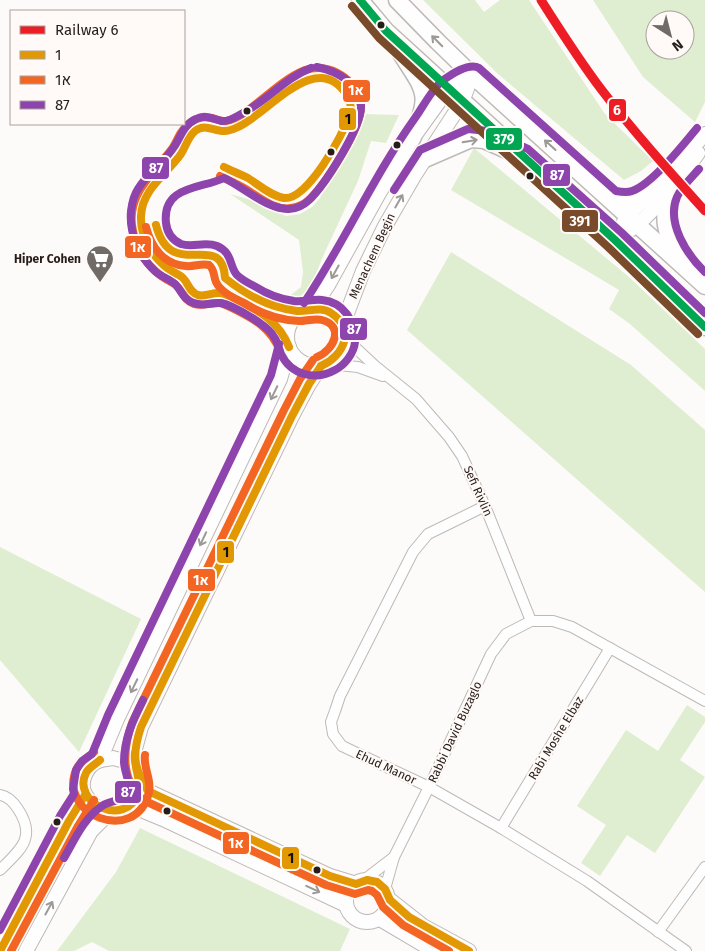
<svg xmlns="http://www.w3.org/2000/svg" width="705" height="951" font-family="'Fira Sans',Heebo,sans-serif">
<rect width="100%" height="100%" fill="#fdfbf9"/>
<g fill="#dfeed0" fill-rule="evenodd">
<path d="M423 0H475L484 12 500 0H529L605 114 653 161 641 171 624 180 498 74Z"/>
<path d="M593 0H705V102L695 122 643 77ZM655 20H685V50H655Z"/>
<path d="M362 114 399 115 386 143 371 141 358 181 324 254 311 286 301 296 294 300 283 301 301 287 303 272 299 240 230 194 255 201 286 216 300 214 312 207 320 198Z"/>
<path d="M474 148 629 277 705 349V391L630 324 609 309 619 290 451 190Z"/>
<path d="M451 252 631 365 705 430V592L407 330Z"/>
<path d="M0 547 141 619 79 752 0 660Z"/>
<path d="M687 705 705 717V722L680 760 705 777 655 853 627 835 600 876 581 863 606 825 577 806 626 730 658 751Z"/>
<path d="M140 828 350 929 340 951H109L92 942 74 951H57L116 872Z"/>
</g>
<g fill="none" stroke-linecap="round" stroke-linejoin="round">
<g stroke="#beb9b6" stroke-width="12">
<g id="minor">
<path d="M345 338 375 366 416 399 449 437 462 456 485 506 531 621"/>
<path d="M328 364 358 367 383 376"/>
<path d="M485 506 428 534 413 552 340 696 335 711 331 722 333 734 342 746 429 787 501 828 587 881 686 951"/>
<path d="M0 795C7 796 14 803 18 809 37 838 20 850 0 870"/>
<path d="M501 828 610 648"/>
<path d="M364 880 394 857"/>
<path d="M385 889 394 857 429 787 491 654 506 634 531 621H553L572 627 705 701"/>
<path d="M658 932 705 867"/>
</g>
</g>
<g stroke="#beb9b6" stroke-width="16">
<g id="secondary">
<path d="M630 230C651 216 683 175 698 153"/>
<path d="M615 240 628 214 651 193 705 134"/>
<circle cx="316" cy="337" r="29"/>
<path d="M312 309 328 285 379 193 412 139 448 89 472 75"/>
<path d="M343 324 363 271 385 226 414 176 462 102 472 75"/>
<path d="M113 758C172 770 118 844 86 796 78 784 86 766 98 761 103 759 108 759 113 758Z"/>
<path d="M100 760 117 719 280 379 289 347"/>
<path d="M135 770V749L141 727 292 416 309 384 321 366"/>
<path d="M138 778 148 791 330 876 356 884"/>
<path d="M124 809H139L163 819 346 905"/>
<circle cx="367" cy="901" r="21"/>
<path d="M390 900 423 926 469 951"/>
<path d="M380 919 434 951"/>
<path d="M0 951 69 821 85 795"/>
<path d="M26 951 91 831 110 812"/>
</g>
</g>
<g stroke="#beb9b6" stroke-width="19">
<g id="trunk">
<path d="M360 0 386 31 615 240 705 327"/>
<path d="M397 0 438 42 472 75 705 286"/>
<path d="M400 52C425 92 432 92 412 139"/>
<path d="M425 159 471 139 484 140 509 151"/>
<path d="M668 192C663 218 664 232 678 255"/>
<path d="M612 201C627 204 637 200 651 193"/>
</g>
</g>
<use href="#minor" stroke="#fffefe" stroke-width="10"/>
<use href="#secondary" stroke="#fffefe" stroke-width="14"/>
<use href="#trunk" stroke="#fffefe" stroke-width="16"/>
<g stroke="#fffaf7" stroke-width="11">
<g id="bus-1">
<path d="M224 167C232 171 240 174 248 178 259 185 271 196 284 198 307 201 343 135 349 116 352 108 351 101 346 94 316 48 268 114 238 127 234 129 229 131 224 131 213 131 205 123 195 131 188 137 186 146 181 154 167 174 142 189 141 216 140 236 152 256 167 268 172 272 179 274 183 278 189 284 189 292 198 295 206 297 213 292 220 293 227 294 232 297 238 300 261 312 279 322 289 347"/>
<path d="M156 225C171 284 222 228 225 278 246 295 270 308 297 311 308 312 321 306 331 313 356 329 344 356 321 366"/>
<path d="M321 366 309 384 292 416 141 727C132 754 133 767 148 791L330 876 356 884 367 880 377 882 385 889 390 900 409 917 469 951"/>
<path d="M100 760C96 764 88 768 86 773 71 802 125 830 139 792 142 782 133 766 135 753"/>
<path d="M0 951 69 821 85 795"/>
</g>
</g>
<g stroke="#fffaf7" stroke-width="11">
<g id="bus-2">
<path d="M220 176C228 180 236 183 244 188 258 196 274 211 291 208 299 207 306 203 311 198 326 182 362 128 361 106 361 94 351 81 341 75 331 68 317 66 305 70 283 79 266 97 247 111 241 115 234 120 226 121 221 122 217 119 212 118 198 115 187 123 180 134 177 139 175 145 171 150 152 175 125 196 133 231 136 249 146 264 160 275 165 279 172 282 176 285 183 292 184 300 194 304 203 307 211 302 220 303 225 304 229 307 234 309 254 319 271 328 280 351"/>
<path d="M146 227C151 247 164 265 186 266 194 267 201 263 209 265 215 270 213 275 216 282 220 291 235 299 244 303 260 313 279 320 299 321 306 321 315 318 322 320 345 326 334 350 317 357"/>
<path d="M313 360 300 379 283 412 132 723C123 749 120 779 143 800L326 885 355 894 368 890 372 891 377 895 383 907 403 925 449 951"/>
<path d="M94 752C88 757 80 762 77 768 55 814 136 847 149 792 152 780 143 768 145 755"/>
<path d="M11 951 78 826 94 800"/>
</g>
</g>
<g stroke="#fffaf7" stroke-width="11">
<g id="bus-3">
<path d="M311 68C285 78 268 100 243 113 237 116 229 122 222 121 212 119 206 114 196 119 183 125 181 137 174 147 164 163 147 173 138 189 134 195 132 203 131 211 129 233 139 257 156 272 162 277 169 279 175 284 182 291 183 300 194 303 203 307 212 302 221 303 232 305 244 313 254 319 261 324 270 329 274 337 278 342 278 348 281 354 291 375 315 381 335 370 345 365 354 353 355 342 356 321 343 302 322 300 313 299 304 302 294 301 281 299 267 294 256 287 250 284 242 280 237 275 229 266 233 253 217 246 205 241 193 248 181 244 172 240 167 232 166 223 162 185 202 189 224 178 243 187 268 210 289 209 296 209 304 205 309 200 325 185 361 128 361 107 361 84 337 71 317 67"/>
<path d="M699 169C692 177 681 187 677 197 666 223 687 255 705 272"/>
<path d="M394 190 420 150 468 129 488 131 528 149 622 233 705 313"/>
<path d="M304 303C344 243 373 177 415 118 423 107 432 89 442 81 450 75 469 62 479 68L616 191C621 192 627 193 632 191 652 184 683 145 697 128"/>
<path d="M64 858C75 839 84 818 102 806 110 800 124 802 128 792 131 783 124 771 124 762 124 739 133 720 143 700"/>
<path d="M0 930 60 816 74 794 73 789 76 770 82 761 92 754 108 715 271 375 279 344"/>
</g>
</g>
<g stroke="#fffaf7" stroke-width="11">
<path id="bus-4" d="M360 0 386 31 615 240 705 327"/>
</g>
<g stroke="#fffaf7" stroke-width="11">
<path id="bus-5" d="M352 6 379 38 608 247 698 334"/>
</g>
<use href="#bus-1" stroke="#e29802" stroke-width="8"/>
<use href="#bus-2" stroke="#f26522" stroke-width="8"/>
<use href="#bus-3" stroke="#8e44ad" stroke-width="8"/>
<use href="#bus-4" stroke="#00a651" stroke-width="8"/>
<use href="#bus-5" stroke="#7a4b2a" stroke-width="8"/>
<g stroke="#fffaf7" stroke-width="12">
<path id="rail-1" d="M541 0C560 30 579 60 601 89 633 131 669 171 705 211"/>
</g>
<use href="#rail-1" stroke="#ed1d26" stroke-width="9"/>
</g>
<defs><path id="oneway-shaft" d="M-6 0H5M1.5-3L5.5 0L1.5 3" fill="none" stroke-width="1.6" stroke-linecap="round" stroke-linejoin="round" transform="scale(1.25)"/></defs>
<g stroke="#9d9997">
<use href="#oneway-shaft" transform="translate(437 41) rotate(-135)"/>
<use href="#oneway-shaft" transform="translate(470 141) rotate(-9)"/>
<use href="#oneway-shaft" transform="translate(550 145) rotate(-138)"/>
<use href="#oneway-shaft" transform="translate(399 201) rotate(-60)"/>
<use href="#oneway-shaft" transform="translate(335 272) rotate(119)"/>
<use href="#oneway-shaft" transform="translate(274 393) rotate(116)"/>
<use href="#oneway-shaft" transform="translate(203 539) rotate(115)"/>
<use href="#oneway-shaft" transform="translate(134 686) rotate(116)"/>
<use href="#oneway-shaft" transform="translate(313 889) rotate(25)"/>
<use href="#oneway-shaft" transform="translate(49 908) rotate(-61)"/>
</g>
<defs>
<g id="supermarket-pin" transform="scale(1.4375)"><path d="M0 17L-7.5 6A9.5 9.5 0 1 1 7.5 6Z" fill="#716b67" stroke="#fffaf7"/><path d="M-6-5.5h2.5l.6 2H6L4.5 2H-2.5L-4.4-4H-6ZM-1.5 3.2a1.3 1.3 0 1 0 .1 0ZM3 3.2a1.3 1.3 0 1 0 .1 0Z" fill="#fff"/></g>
</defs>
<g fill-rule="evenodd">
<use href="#supermarket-pin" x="100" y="259"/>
</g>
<g fill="#261d19" stroke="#fffaf7" stroke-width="2">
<circle cx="381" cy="25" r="4.5"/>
<circle cx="247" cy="111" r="4.5"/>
<circle cx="397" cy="145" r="4.5"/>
<circle cx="331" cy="152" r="4.5"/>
<circle cx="530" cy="176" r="4.5"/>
<circle cx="167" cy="811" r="4.5"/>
<circle cx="57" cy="822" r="4.5"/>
<circle cx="317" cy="870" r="4.5"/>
</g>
<g text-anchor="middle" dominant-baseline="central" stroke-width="4" stroke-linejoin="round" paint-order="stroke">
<g font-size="12" fill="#261d19" stroke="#fffaf7">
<text transform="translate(372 256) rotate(-65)">Menachem Begin</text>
<text transform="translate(478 491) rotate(66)">Sefi Rivlin</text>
<text transform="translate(455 732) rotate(-65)">Rabbi David Buzaglo</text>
<text transform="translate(556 738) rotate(-59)">Rabi Moshe Elbaz</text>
<text transform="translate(386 767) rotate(25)">Ehud Manor</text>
</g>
<g font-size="12" font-weight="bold" fill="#261d19" stroke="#fffaf7" text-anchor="end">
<text x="81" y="259">Hiper Cohen</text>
</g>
</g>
<g stroke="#fffaf7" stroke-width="2">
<rect x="342" y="79" width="29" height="24" rx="5" fill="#f26522"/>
<rect x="608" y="98" width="19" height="24" rx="5" fill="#ed1d26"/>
<rect x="338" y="107" width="19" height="24" rx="5" fill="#e29802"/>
<rect x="485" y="127" width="38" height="24" rx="5" fill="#00a651"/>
<rect x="141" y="156" width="29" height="24" rx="5" fill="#8e44ad"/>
<rect x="542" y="163" width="29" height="24" rx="5" fill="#8e44ad"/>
<rect x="561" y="209" width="38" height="24" rx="5" fill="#7a4b2a"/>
<rect x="124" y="235" width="28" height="24" rx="5" fill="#f26522"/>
<rect x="339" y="317" width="29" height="24" rx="5" fill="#8e44ad"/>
<rect x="216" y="540" width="19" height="24" rx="5" fill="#e29802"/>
<rect x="187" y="568" width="29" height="24" rx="5" fill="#f26522"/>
<rect x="114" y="780" width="28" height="24" rx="5" fill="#8e44ad"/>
<rect x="222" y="831" width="28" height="24" rx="5" fill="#f26522"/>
<rect x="281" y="846" width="19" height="24" rx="5" fill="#e29802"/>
</g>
<g font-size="14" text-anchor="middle" font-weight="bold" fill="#fff">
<text x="356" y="95">1א</text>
<text x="617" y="115">6</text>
<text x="504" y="144">379</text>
<text x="156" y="173">87</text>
<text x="557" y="180">87</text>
<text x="580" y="226">391</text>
<text x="138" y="252">1א</text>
<text x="354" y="334">87</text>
<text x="201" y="585">1א</text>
<text x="128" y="797">87</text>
<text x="236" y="848">1א</text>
</g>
<g font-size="14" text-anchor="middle" font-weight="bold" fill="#111">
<text x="348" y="124">1</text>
<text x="226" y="557">1</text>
<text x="291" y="863">1</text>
</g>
<rect x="10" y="10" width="175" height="115" fill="#fffaf7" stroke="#a8a29e"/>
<rect x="20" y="26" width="25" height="8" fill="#ed1d26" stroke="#a8a29e"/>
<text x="55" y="35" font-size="15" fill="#261d19">Railway 6</text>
<rect x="20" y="51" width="25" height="8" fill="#e29802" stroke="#a8a29e"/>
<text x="55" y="60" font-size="15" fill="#261d19">1</text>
<rect x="20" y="76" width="25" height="8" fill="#f26522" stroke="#a8a29e"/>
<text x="55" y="85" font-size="15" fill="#261d19">1א</text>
<rect x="20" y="101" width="25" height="8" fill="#8e44ad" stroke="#a8a29e"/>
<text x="55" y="110" font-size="15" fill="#261d19">87</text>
<g transform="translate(670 35) rotate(144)"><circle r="24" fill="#fffaf7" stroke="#a8a29e"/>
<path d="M0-4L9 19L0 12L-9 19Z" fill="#716b67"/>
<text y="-8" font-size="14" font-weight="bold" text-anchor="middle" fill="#261d19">N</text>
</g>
</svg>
